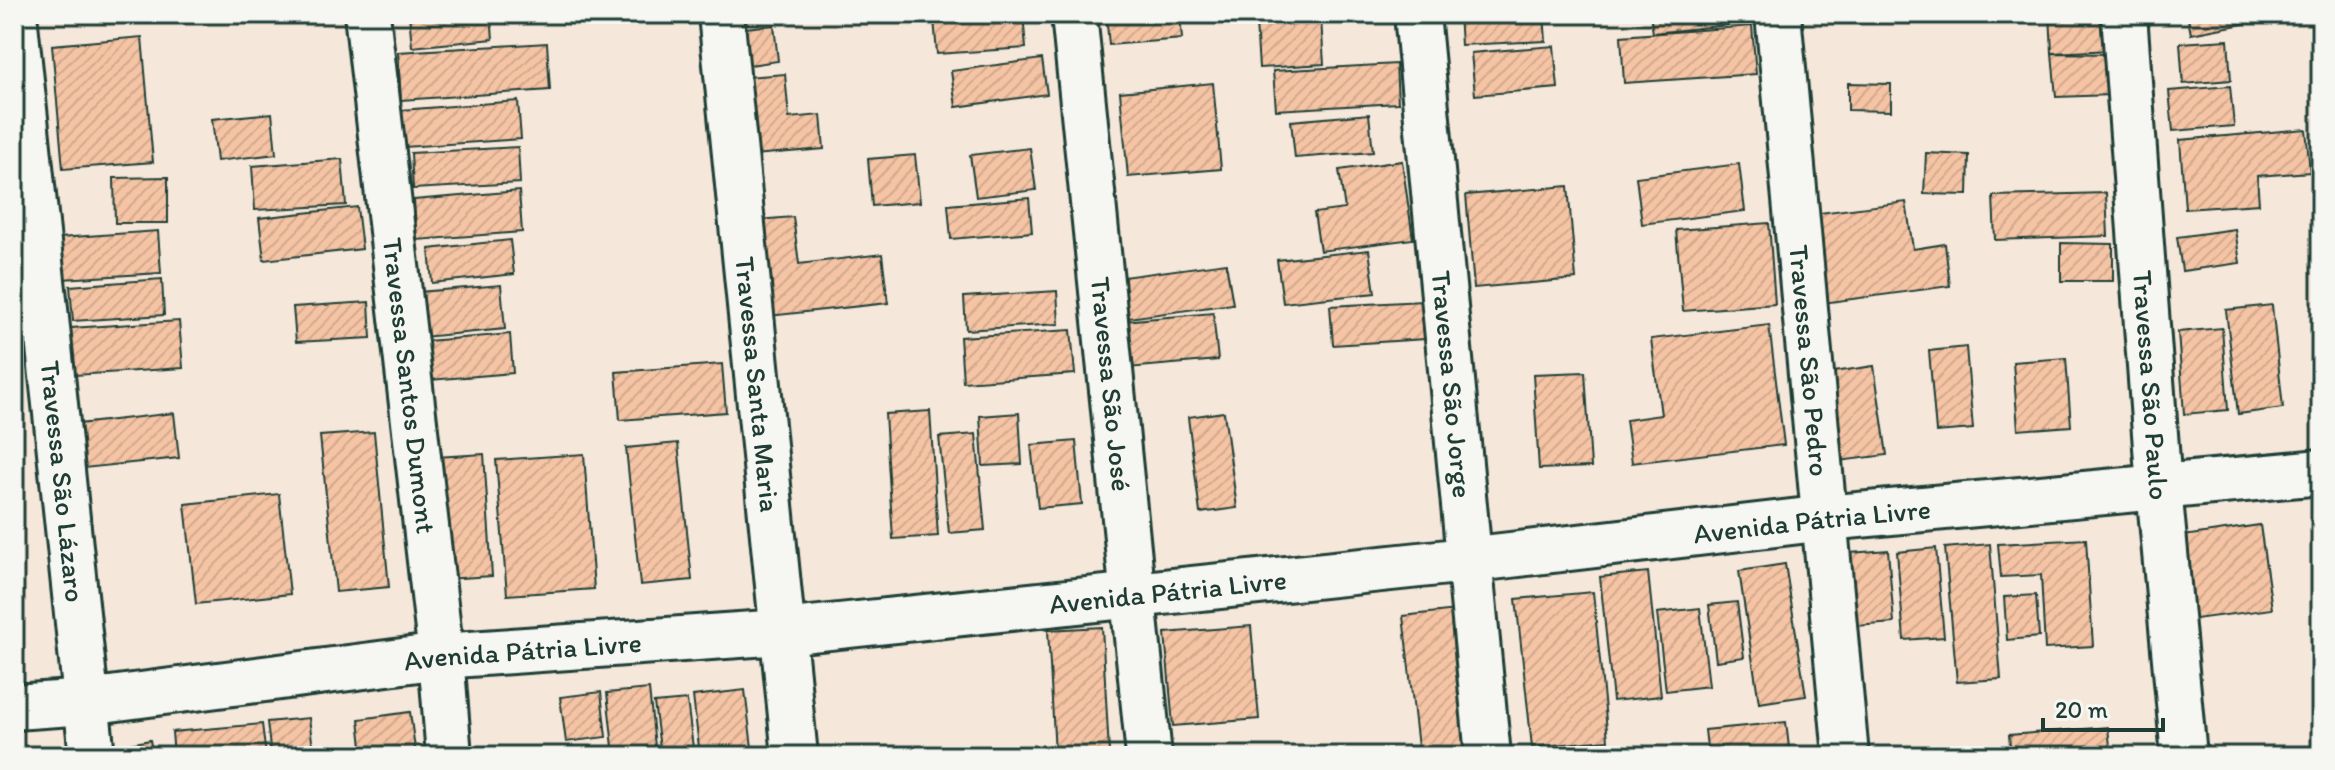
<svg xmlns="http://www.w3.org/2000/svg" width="2335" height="770" font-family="Itim,sans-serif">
<defs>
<pattern id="building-hatch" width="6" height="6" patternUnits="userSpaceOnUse" patternTransform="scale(2)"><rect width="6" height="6" fill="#f5c4a4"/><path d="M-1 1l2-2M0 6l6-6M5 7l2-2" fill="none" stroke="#d2a98e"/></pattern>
</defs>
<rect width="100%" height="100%" fill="#f6e7db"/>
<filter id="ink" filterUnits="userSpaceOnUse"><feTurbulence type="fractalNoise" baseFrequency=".0125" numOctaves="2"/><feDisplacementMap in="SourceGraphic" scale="16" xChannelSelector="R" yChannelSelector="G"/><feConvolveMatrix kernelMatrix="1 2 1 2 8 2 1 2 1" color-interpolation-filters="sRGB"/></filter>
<g filter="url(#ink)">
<g fill="url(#building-hatch)" stroke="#1f3d34" stroke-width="2">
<path d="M238 14H298L239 22Z"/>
<path d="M409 14H491L493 39 412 47Z"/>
<rect x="743" y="14" width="32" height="4"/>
<path d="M1023 14 1026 48 937 54 934 19Z"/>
<path d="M1106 14H1180L1182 39 1109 45Z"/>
<path d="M1459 14H1544L1546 41 1461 45Z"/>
<path d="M1650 14H1745L1746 23 1653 33Z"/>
<path d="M2050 14H2111L2113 50 2052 53Z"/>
<path d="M2187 14H2268L2269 19 2191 34Z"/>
<path d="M1321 19 1324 64 1259 68 1256 23Z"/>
<path d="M774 25 778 61 749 65 745 28Z"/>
<path d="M1752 26 1756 74 1624 83 1621 36Z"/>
<path d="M142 37 153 162 63 169 52 45Z"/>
<path d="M2228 40 2231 80 2183 84 2180 43Z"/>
<path d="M547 43 550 90 401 100 398 52Z"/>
<path d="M1554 46 1558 88 1475 95 1471 53Z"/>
<path d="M2052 53 2109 54 2111 95 2056 97Z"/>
<path d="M1042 59 1047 94 956 107 951 71Z"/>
<path d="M1396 64 1398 103 1276 110 1273 71Z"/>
<path d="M785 74 789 118 821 115 824 149 753 155 746 77Z"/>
<path d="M1213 83 1221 169 1128 177 1120 92Z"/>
<path d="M1848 83 1891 84V111L1848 110Z"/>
<path d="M2230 86 2234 126 2173 131 2169 91Z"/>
<path d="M518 101 521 139 404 147 401 110Z"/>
<path d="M272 113 276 154 217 161 212 119Z"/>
<path d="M1369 114 1373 152 1295 158 1291 121Z"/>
<path d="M2306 129 2310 172 2257 176 2259 204 2185 209 2180 140Z"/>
<path d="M518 147 520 183 413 189 411 153Z"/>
<path d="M1030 148 1036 190 976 197 970 155Z"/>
<path d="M1926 153 1969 155 1968 195 1924 194Z"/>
<path d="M915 155 920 202 872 206 868 159Z"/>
<path d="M342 159 346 205 255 210 252 166Z"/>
<path d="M1402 161 1413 239 1320 251 1314 213 1345 209 1339 170Z"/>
<path d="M1739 164 1745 211 1642 224 1636 177Z"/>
<path d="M168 177V223H115L114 178Z"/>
<path d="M1568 186 1576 279 1474 288 1466 195Z"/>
<path d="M519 191 522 232 417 240 414 200Z"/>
<path d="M2106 193 2108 236 1995 240 1993 196Z"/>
<path d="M1029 198 1032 232 951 239 948 205Z"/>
<path d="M1906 202 1913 249 1945 244 1950 286 1823 303 1811 214Z"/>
<path d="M357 207 362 249 264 260 259 218Z"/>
<path d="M793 217 799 264 882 254 888 303 769 316 758 220Z"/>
<path d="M1769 223 1775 304 1683 311 1676 230Z"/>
<path d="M2235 229 2240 263 2182 271 2177 237Z"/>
<path d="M158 231 161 273 62 279 59 238Z"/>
<path d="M510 240 514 274 432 283 429 249Z"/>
<path d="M2061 243 2113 244V281H2061Z"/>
<path d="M1369 250 1375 293 1283 303 1277 260Z"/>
<path d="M1226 263 1233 304 1129 318 1123 277Z"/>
<path d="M162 279 164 315 73 321 70 286Z"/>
<path d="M501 285 505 329 423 337 419 292Z"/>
<path d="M1057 291 1059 324 966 330 964 297Z"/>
<path d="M1422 301 1425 339 1333 345 1330 306Z"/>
<path d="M369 302 371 338 296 342 293 307Z"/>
<path d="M2272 305 2283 408 2238 414 2226 310Z"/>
<path d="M1213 313 1218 360 1128 368 1123 321Z"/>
<path d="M179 321 183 368 75 375 71 328Z"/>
<path d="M1769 325 1784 445 1632 463 1626 420 1661 415 1651 339Z"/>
<path d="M2222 328 2228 410 2184 414 2178 332Z"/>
<path d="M1071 330 1075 374 963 382 960 337Z"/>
<path d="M510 334 513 373 430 380 427 341Z"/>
<path d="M1966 347 1973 429 1936 432 1929 351Z"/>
<path d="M2066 358 2071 426 2018 430 2013 362Z"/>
<path d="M722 364 726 412 620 420 616 372Z"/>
<path d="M1874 366 1887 455 1831 462 1820 374Z"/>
<path d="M1585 372 1591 467 1539 469 1533 374Z"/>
<path d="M930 411 938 536 893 539 885 414Z"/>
<path d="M1224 412 1237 508 1200 513 1188 417Z"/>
<path d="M174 413 179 458 84 468 79 424Z"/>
<path d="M1019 413 1022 464 983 466 980 416Z"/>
<path d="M374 432 389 587 336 592 320 436Z"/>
<path d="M976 434 985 530 949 533 939 437Z"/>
<path d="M1076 441 1082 504 1038 508 1031 445Z"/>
<path d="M678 443 692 580 640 585 626 448Z"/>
<path d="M484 454 492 576 445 579 436 457Z"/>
<path d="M584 454 594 589 507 595 496 460Z"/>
<path d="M279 494 290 594 196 604 185 504Z"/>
<path d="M2260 525 2272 609 2188 620 2176 537Z"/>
<path d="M2086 539 2093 646 2045 649 2041 575 2001 577 1998 544Z"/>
<path d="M1990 544 2001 679 1957 682 1945 548Z"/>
<path d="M1936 548 1944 637 1904 640 1897 552Z"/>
<path d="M1888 550 1894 623 1856 626 1850 553Z"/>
<path d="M1785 564 1806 696 1759 703 1739 571Z"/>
<path d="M1648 572 1661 696 1613 701 1600 577Z"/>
<path d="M1593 592 1608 740 1532 747 1516 599Z"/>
<path d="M2036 595 2039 637 2007 640 2004 597Z"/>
<path d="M1737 602 1744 657 1716 661 1709 605Z"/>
<path d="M1700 608 1709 686 1666 691 1657 613Z"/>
<path d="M1456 610 1473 753 1419 756 1403 616Z"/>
<path d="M1251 626 1259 719 1173 726 1165 633Z"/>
<path d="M1102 627 1109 752 1055 754 1048 630Z"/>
<path d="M649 689 656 756H614L607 693Z"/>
<path d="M745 690 753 756H700L693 696Z"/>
<path d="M601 692 606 737 566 742 560 697Z"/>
<path d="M687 700 694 756H661L654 703Z"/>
<path d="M410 712 416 756H363L359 719Z"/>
<path d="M309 718 314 756H271L267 722Z"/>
<path d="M1786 722 1790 756H1708L1705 730Z"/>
<path d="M262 724 266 756H174L172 732Z"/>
<path d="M2108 727 2111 756H2011L2009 735Z"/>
<path d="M150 740 153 756H112L110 748Z"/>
<path d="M1628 745 1630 756H1546Z"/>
</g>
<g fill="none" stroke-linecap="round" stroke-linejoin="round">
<g stroke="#1f3d34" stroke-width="50">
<g id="minor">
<path id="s1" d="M14 14 92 756"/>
<path id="s2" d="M367 14 441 656 449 756"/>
<path id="s3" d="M721 14 795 756"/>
<path id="s4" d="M1074 14 1149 756"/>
<path id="s5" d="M1417 14 1488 756"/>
<path id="s6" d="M1778 14 1846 756"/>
<path id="s7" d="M2124 14 2159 488 2184 756"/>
<path id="s8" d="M14 707 87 702 441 656 782 632 1467 560 1826 518 2321 472"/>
</g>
</g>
<use href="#minor" stroke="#f6f6f2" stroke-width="44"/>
</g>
</g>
<g text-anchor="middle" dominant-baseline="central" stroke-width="6" stroke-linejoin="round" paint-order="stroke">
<g font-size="28" fill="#1f3d34" stroke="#f6f6f2">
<text stroke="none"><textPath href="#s6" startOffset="348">Travessa São Pedro</textPath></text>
<text stroke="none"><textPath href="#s2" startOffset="374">Travessa Santos Dumont</textPath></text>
<text stroke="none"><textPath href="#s3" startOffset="372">Travessa Santa Maria</textPath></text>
<text stroke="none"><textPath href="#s4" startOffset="372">Travessa São José</textPath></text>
<text stroke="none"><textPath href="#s5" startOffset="372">Travessa São Jorge</textPath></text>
<text stroke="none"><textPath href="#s7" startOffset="372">Travessa São Paulo</textPath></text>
<text stroke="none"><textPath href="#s1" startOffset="470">Travessa São Lázaro</textPath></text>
<text stroke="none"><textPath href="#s8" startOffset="1808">Avenida Pátria Livre</textPath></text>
<text stroke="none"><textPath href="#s8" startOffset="1160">Avenida Pátria Livre</textPath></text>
<text stroke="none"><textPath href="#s8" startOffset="512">Avenida Pátria Livre</textPath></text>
</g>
</g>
<rect width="2335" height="770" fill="none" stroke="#f6f6f2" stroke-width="48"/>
<rect x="24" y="24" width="2287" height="722" fill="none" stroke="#1f3d34" stroke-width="3" filter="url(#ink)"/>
<path d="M2043 718v12h120v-12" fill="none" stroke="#1f3d34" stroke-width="4"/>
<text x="2055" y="718" font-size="24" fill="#1f3d34" stroke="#f6f6f2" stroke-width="6" paint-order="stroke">20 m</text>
</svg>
